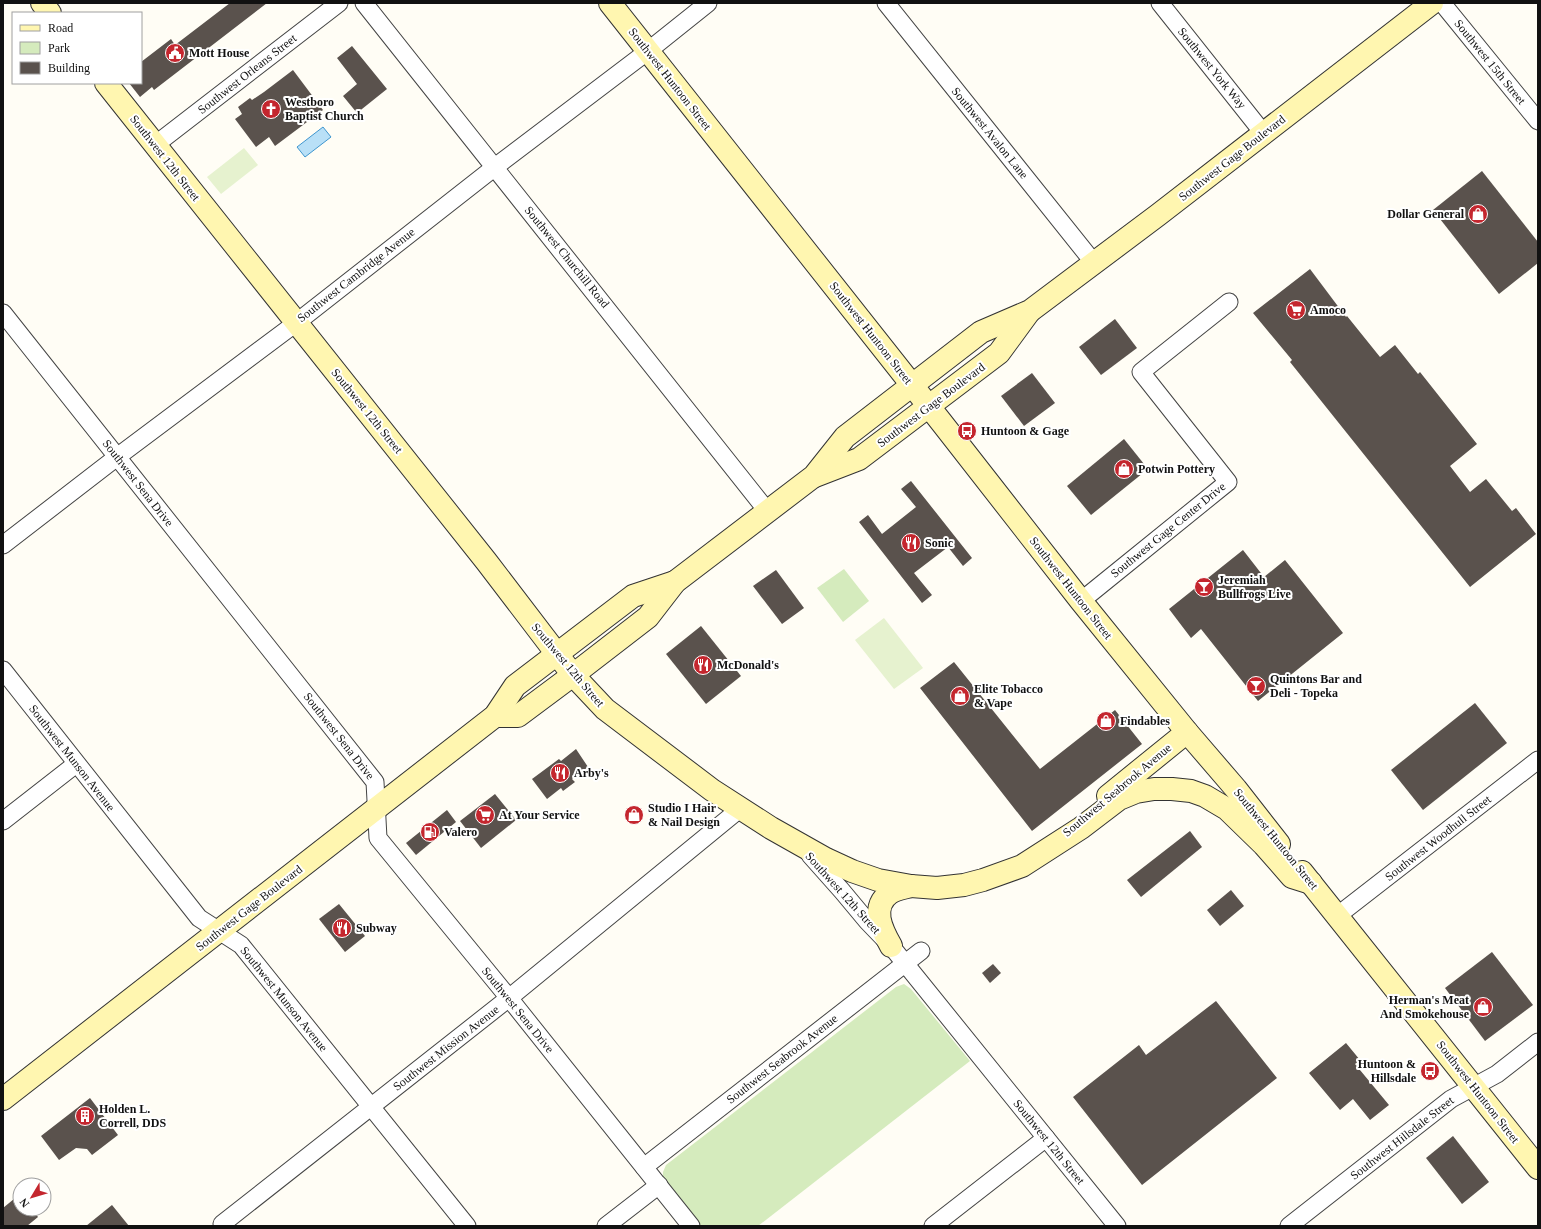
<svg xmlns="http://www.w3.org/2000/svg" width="1541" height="1229" font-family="'Times New Roman',serif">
<rect width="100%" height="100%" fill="#fffdf5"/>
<g fill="#d5ebbd">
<path d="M844 569 869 601 843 622 817 588Z"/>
<path d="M904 984 911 989 970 1061 758 1226H701L663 1178V1172L666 1165 896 987Z"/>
</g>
<g fill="#e6f2cf">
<path d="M244 148 258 165 221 194 207 177Z"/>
<path d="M884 618 923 668 894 689 855 640Z"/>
</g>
<path fill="#b9e0f7" stroke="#3f96cf" d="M323 127 331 137 305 157 297 147Z"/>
<g fill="#5a524d">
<path d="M230 3H267L154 90 152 87 140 97 129 83H141V62L171 39 175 45Z"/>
<path d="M352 46 387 89 357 113 343 96 357 84 337 58Z"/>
<path d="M293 70 323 110 275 146 269 137 256 147 235 119 242 114 238 107 250 98 252 100 264 92Z"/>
<path d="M1482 171 1538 242V263L1499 294 1433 210Z"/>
<path d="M1310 269 1346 317 1347 316 1380 357 1395 345 1418 374 1420 372 1477 444 1450 466 1470 492 1486 479 1512 511 1516 508 1536 534 1470 587 1290 362 1292 360 1253 313Z"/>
<path d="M1115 319 1137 348 1101 375 1079 347Z"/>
<path d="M1032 373 1055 403 1024 426 1001 396Z"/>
<path d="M1124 439 1148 469 1091 515 1067 486Z"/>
<path d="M911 481 972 558 963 566 948 547 914 573 932 595 922 603 859 522 868 515 882 534 916 507 901 489Z"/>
<path d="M1243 550 1264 577 1285 560 1343 633 1258 701 1201 629 1191 638 1169 609Z"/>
<path d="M776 570 804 608 782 624 753 586Z"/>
<path d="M701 626 741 676 706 704 666 654Z"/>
<path d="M954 662 1040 769 1115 710 1142 744 1032 831 920 688Z"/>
<path d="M1475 703 1507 743 1423 810 1391 770Z"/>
<path d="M576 749 588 767 572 779 575 782 563 791 561 788 547 799 532 779 559 759 561 761Z"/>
<path d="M495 794 516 820 481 848 460 821Z"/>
<path d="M447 810 456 822 416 855 406 843Z"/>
<path d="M1190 831 1202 847 1141 897 1127 880Z"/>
<path d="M1231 890 1244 906 1220 926 1207 910Z"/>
<path d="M339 904 365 936 345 952 319 919Z"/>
<path d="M1492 952 1533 1005 1485 1041 1445 988Z"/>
<path d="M993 964 1001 973 990 983 982 973Z"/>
<path d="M1216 1001 1277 1078 1142 1185 1073 1097 1139 1045 1146 1055Z"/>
<path d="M1346 1043 1360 1060 1355 1064 1389 1105 1370 1120 1353 1099 1340 1110 1309 1073Z"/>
<path d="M90 1098 118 1135 92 1155 87 1149 76 1148 59 1160 41 1136Z"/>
<path d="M1453 1136 1489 1182 1462 1204 1426 1158Z"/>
<path d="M20 1194V1209H32L38 1217 27 1226H3V1208Z"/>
<path d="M112 1205 129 1226H86Z"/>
</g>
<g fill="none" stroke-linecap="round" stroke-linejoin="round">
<g stroke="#444" stroke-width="19">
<g id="minor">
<path d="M364 3 768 512"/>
<path d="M886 3 1094 263"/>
<path d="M1160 3 1264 134"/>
<path d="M1442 3 1538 121"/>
<path d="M155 145 339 3"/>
<path d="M3 313 375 782 378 838 509 998 691 1226"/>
<path d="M3 545 117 457 296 323 495 167 648 51 708 3"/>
<path d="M1081 601 1228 482 1141 372 1229 302"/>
<path d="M3 670 199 918 241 945 467 1226"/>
<path d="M3 821 76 764"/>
<path d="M810 855 842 891 867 921 891 946 1117 1226"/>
<path d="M1337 916 1538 760"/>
<path d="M644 1167 921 951"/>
<path d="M222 1224 509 998 741 808"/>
<path d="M606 1226 659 1185"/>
<path d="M933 1226 1046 1138"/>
<path d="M1289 1226 1451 1099 1497 1074 1538 1042"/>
</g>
</g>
<g stroke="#333" stroke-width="24">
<g id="secondary">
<path d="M42 3 50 13"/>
<path d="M610 3 942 423 1081 601 1187 732 1236 789 1279 844"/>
<path d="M106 83 486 561 573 675 605 709 712 790 771 828 826 859 852 871 878 880 911 886 937 888 964 885 983 880 1022 866 1081 828 1119 799 1136 792 1154 789H1172L1191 791 1205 796 1227 809 1264 845 1292 877 1311 883"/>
<path d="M815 476 859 459 999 353 1029 312"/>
<path d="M495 716H518L573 675 648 617 675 582 814 476 845 437 981 332 1030 311 1158 215 1432 3"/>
<path d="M1108 796 1187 732"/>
<path d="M1302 872 1538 1168"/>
<path d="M891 946C882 930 870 907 890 893 896 889 904 888 911 886"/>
<path d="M3 1099 495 716 515 686 633 596 675 582"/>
</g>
</g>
<use href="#minor" stroke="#fff" stroke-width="17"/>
<use href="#secondary" stroke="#fff6b0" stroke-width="22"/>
</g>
<defs>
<g id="civic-disc" transform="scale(1)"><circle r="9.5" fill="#c4262e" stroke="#fff"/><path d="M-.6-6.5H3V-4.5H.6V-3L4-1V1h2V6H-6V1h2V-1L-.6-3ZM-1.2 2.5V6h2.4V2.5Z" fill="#fff"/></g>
<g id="church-disc" transform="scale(1)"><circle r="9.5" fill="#c4262e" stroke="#fff"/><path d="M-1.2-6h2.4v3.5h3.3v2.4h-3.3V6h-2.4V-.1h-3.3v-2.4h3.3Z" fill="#fff"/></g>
<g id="shop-disc" transform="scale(1)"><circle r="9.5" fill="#c4262e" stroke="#fff"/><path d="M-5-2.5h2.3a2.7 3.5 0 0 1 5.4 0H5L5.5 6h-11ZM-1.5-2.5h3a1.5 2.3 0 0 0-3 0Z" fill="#fff"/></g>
<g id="supermarket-disc" transform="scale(1)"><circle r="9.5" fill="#c4262e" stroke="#fff"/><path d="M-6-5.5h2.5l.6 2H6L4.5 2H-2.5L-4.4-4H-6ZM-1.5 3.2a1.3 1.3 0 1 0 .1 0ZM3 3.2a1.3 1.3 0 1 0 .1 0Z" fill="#fff"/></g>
<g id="bus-disc" transform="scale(1)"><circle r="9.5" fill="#c4262e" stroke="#fff"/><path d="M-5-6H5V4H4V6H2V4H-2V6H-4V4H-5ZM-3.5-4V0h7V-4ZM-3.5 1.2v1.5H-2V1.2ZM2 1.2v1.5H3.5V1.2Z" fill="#fff"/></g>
<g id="restaurant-disc" transform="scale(1)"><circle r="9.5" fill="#c4262e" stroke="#fff"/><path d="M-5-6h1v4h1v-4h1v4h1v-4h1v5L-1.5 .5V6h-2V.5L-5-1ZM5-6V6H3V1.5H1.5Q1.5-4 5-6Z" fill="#fff"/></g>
<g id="bar-disc" transform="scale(1)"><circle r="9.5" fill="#c4262e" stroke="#fff"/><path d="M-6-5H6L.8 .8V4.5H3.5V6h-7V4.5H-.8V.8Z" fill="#fff"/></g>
<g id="fuel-disc" transform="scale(1)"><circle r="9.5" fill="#c4262e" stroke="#fff"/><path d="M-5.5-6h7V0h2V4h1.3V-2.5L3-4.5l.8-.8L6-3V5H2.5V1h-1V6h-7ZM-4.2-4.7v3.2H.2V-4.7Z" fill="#fff"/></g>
<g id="building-disc" transform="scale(1)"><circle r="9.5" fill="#c4262e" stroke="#fff"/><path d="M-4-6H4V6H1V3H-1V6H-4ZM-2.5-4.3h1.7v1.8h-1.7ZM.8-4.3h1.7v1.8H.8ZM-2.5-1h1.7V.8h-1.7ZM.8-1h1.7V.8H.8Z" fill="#fff"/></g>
</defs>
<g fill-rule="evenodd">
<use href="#civic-disc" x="175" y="53"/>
<use href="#church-disc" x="271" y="109"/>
<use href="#shop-disc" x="1478" y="214"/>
<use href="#supermarket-disc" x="1296" y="310"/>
<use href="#bus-disc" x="967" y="431"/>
<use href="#shop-disc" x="1124" y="469"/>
<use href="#restaurant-disc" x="911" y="543"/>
<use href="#bar-disc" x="1204" y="587"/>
<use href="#restaurant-disc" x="703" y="665"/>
<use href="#bar-disc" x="1256" y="686"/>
<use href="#shop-disc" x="960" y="696"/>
<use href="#shop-disc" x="1106" y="721"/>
<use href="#restaurant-disc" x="560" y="773"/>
<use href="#supermarket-disc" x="485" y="815"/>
<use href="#shop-disc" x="634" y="815"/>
<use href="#fuel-disc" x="430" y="832"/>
<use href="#restaurant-disc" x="342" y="928"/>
<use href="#shop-disc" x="1483" y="1007"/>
<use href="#bus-disc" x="1430" y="1071"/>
<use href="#building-disc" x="85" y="1116"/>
</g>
<g text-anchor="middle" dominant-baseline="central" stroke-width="4" stroke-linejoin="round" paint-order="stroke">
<g font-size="12" font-weight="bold" fill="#111" stroke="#fff" text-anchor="start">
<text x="189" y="53">Mott House</text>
<text x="285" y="102">Westboro<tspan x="285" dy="14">Baptist Church</tspan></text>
<text x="1464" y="214" text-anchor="end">Dollar General</text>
<text x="1310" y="310">Amoco</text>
<text x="981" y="431">Huntoon &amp; Gage</text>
<text x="1138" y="469">Potwin Pottery</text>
<text x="925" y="543">Sonic</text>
<text x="1218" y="580">Jeremiah<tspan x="1218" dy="14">Bullfrogs Live</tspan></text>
<text x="717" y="665">McDonald's</text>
<text x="1270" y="679">Quintons Bar and<tspan x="1270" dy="14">Deli - Topeka</tspan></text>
<text x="974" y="689">Elite Tobacco<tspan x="974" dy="14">&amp; Vape</tspan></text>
<text x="1120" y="721">Findables</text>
<text x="574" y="773">Arby's</text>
<text x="648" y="808">Studio I Hair<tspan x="648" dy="14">&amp; Nail Design</tspan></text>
<text x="499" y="815">At Your Service</text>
<text x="444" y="832">Valero</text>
<text x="356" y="928">Subway</text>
<text x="1469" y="1000" text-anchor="end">Herman's Meat<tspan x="1469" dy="14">And Smokehouse</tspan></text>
<text x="1416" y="1064" text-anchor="end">Huntoon &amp;<tspan x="1416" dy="14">Hillsdale</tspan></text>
<text x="99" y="1109">Holden L.<tspan x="99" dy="14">Correll, DDS</tspan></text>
</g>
<g font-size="12" fill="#111" stroke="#fff">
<text transform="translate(1490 62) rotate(51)">Southwest 15th Street</text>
<text transform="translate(1212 68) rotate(51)">Southwest York Way</text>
<text transform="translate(247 74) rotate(-38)">Southwest Orleans Street</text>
<text transform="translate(670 79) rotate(52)">Southwest Huntoon Street</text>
<text transform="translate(990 133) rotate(51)">Southwest Avalon Lane</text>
<text transform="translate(165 158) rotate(52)">Southwest 12th Street</text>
<text transform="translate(1232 158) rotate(-38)">Southwest Gage Boulevard</text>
<text transform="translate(567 257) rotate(51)">Southwest Churchill Road</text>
<text transform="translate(356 275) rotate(-38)">Southwest Cambridge Avenue</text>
<text transform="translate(871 333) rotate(52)">Southwest Huntoon Street</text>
<text transform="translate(931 405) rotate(-37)">Southwest Gage Boulevard</text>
<text transform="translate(367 411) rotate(51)">Southwest 12th Street</text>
<text transform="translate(138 483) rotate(52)">Southwest Sena Drive</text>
<text transform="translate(1168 530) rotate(-39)">Southwest Gage Center Drive</text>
<text transform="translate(1071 588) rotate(52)">Southwest Huntoon Street</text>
<text transform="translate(568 665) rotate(50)">Southwest 12th Street</text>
<text transform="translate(339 736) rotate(52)">Southwest Sena Drive</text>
<text transform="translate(72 758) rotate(52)">Southwest Munson Avenue</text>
<text transform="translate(1117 790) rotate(-40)">Southwest Seabrook Avenue</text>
<text transform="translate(1438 838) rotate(-38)">Southwest Woodhull Street</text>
<text transform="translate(1276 839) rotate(51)">Southwest Huntoon Street</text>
<text transform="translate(843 893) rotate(48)">Southwest 12th Street</text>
<text transform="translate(249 908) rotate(-38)">Southwest Gage Boulevard</text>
<text transform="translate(284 999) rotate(51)">Southwest Munson Avenue</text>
<text transform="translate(518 1010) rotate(51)">Southwest Sena Drive</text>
<text transform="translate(446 1048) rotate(-38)">Southwest Mission Avenue</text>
<text transform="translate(782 1059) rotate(-38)">Southwest Seabrook Avenue</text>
<text transform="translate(1478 1092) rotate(52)">Southwest Huntoon Street</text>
<text transform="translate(1402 1138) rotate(-38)">Southwest Hillsdale Street</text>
<text transform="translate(1049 1142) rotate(51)">Southwest 12th Street</text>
</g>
</g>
<rect width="1541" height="1229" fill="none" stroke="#111111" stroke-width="8"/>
<rect x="12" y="12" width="130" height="72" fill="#ffffff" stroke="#a0a0a0"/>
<rect x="20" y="25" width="20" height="6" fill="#fff6b0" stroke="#a0a0a0"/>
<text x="48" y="32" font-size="12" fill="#111111">Road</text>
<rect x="20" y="42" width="20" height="12" fill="#d5ebbd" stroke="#a0a0a0"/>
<text x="48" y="52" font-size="12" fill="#111111">Park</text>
<rect x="20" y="62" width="20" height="12" fill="#5a524d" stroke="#a0a0a0"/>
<text x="48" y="72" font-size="12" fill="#111111">Building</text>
<g transform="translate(32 1197) rotate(232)"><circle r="19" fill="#ffffff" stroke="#a0a0a0"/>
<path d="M0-3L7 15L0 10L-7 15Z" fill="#c4262e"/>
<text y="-6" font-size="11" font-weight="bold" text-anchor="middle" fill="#111111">N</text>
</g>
</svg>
